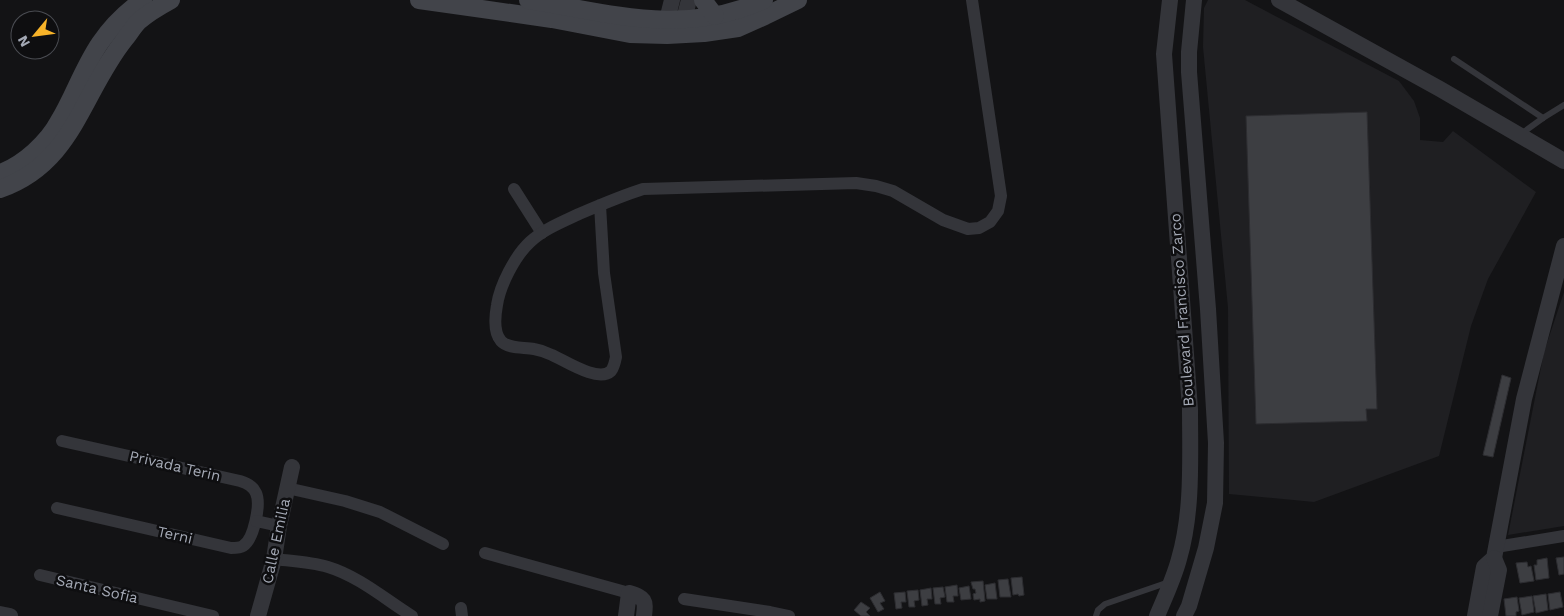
<svg xmlns="http://www.w3.org/2000/svg" width="1564" height="616" font-family="'Work Sans',sans-serif">
<rect width="100%" height="100%" fill="#131315"/>
<g fill="#1f1f22">
<path d="M1208 0H1245L1399 81 1414 101 1420 118V140L1443 142 1453 131 1536 192 1488 279 1471 326 1439 456 1314 502 1229 494 1228 308 1203 47 1204 8Z"/>
<path d="M1564 292V526L1508 535 1544 352Z"/>
</g>
<g fill="#3d3e42" stroke="#2d2d31">
<path d="M1367 112 1377 409H1366L1367 421 1256 424 1246 116Z"/>
<path d="M1502 375 1511 378 1493 457 1483 455Z"/>
<path d="M1564 557V574L1559 575 1556 558Z"/>
<path d="M1547 558 1549 578 1536 580 1534 565H1537V560Z"/>
<path d="M1527 562 1528 567 1531 566 1534 581 1520 583 1516 563Z"/>
<path d="M1022 577 1024 595 1019 596 1018 594 1013 595 1011 578Z"/>
<path d="M1008 579 1011 597H1000L998 580Z"/>
<path d="M983 581 985 601 980 602V599L974 600 973 594 976 593 975 589H973L971 582Z"/>
<path d="M995 583 997 599H987L985 585Z"/>
<path d="M957 585 958 596H953L954 602H947L945 587Z"/>
<path d="M969 586 971 599 961 600 959 588Z"/>
<path d="M943 587 945 597 940 598 941 604H935L933 588Z"/>
<path d="M931 588 932 599H927L928 605 922 606 920 590Z"/>
<path d="M918 590 919 600 914 601 915 607H909L907 591Z"/>
<path d="M880 592 885 601 880 603 884 609 878 612 870 598Z"/>
<path d="M905 592 906 602H901L902 608 896 609 894 593Z"/>
<path d="M1560 592 1563 607 1550 610 1548 594Z"/>
<path d="M1546 594 1548 610 1536 613 1533 596Z"/>
<path d="M1532 596 1534 612 1522 615 1519 598Z"/>
<path d="M1517 597 1519 611 1516 612V616H1506L1504 599Z"/>
<path d="M861 602 870 608 866 612 870 616H861L854 610Z"/>
</g>
<g fill="none" stroke-linecap="round" stroke-linejoin="round">
<g stroke="#34353a" stroke-width="6">
<path d="M1454 59 1543 118"/>
<path d="M1521 134 1543 118 1564 105"/>
<path d="M1096 616 1098 610 1105 604 1169 582"/>
</g>
<g stroke="#34353a" stroke-width="12">
<path d="M514 189 542 233"/>
<path d="M600 205 604 273 616 357C615 362 614 367 611 371 598 383 564 360 552 355 546 352 540 350 534 349 524 347 508 349 501 341 493 332 495 316 497 305 500 285 515 256 530 242 544 229 562 222 579 214 600 205 621 196 643 189L856 183 876 186 893 191 943 220 968 229 979 228 990 222 998 211 1001 196 972 0"/>
<path d="M287 488 345 501 380 512 443 544"/>
<path d="M57 508 231 548C235 548 240 548 243 546 254 539 261 504 256 493 253 486 247 483 240 481L62 441"/>
<path d="M256 521 279 526"/>
<path d="M1496 547 1564 536"/>
<path d="M485 553 629 593"/>
<path d="M274 559C291 561 311 562 328 567 358 576 385 599 412 616"/>
<path d="M40 575 213 616"/>
<path d="M684 599 770 612 789 616"/>
<path d="M461 608 462 616"/>
</g>
<g stroke="#34353a" stroke-width="16">
<path d="M1279 0 1440 89 1564 161"/>
<path d="M667 32V20L672 0"/>
<path d="M684 32V19L689 0"/>
<path d="M0 614 10 616"/>
<path d="M258 616 274 559 279 526 292 467"/>
<path d="M626 616 629 593C645 598 646 600 644 616"/>
<path d="M1157 616C1165 597 1174 578 1179 559 1193 511 1190 458 1190 409L1164 54 1170 0"/>
<path d="M1184 616 1189 606 1206 548 1215 503 1216 443 1208 309 1189 72V52L1194 0"/>
<path d="M1475 616 1484 567 1494 558 1524 399 1564 246"/>
<path d="M1490 616 1499 570 1494 558"/>
</g>
<g stroke="#42444a" stroke-width="18">
<path d="M419 0 552 19 630 34 667 35 704 33 738 28 765 16 798 0"/>
<path d="M528 0C610 13 683 37 764 0"/>
<path d="M703 0 715 16"/>
<path d="M0 173C23 165 48 142 59 121 74 96 83 68 100 43 111 27 127 11 143 0"/>
<path d="M0 189C74 163 81 94 125 39 129 34 134 26 139 21 148 13 160 6 171 0"/>
</g>
</g>
<g text-anchor="middle" dominant-baseline="central" stroke-width="5" stroke-linejoin="round" paint-order="stroke">
<g font-size="15" fill="#a4a9b5" stroke="#0e0e10">
<text transform="translate(1182 310) rotate(-94)">Boulevard Francisco Zarco</text>
<text transform="translate(175 466) rotate(13)">Privada Terin</text>
<text transform="translate(175 535) rotate(13)">Terni</text>
<text transform="translate(276 541) rotate(-78)">Calle Emilia</text>
<text transform="translate(97 589) rotate(13)">Santa Sofia</text>
</g>
</g>
<g transform="translate(35 35) rotate(241)"><circle r="24" fill="#0e0e10" stroke="#4a4c52"/>
<path d="M0-4L9 19L0 12L-9 19Z" fill="#f7b329"/>
<text y="-8" font-size="14" font-weight="bold" text-anchor="middle" fill="#a4a9b5">N</text>
</g>
</svg>
